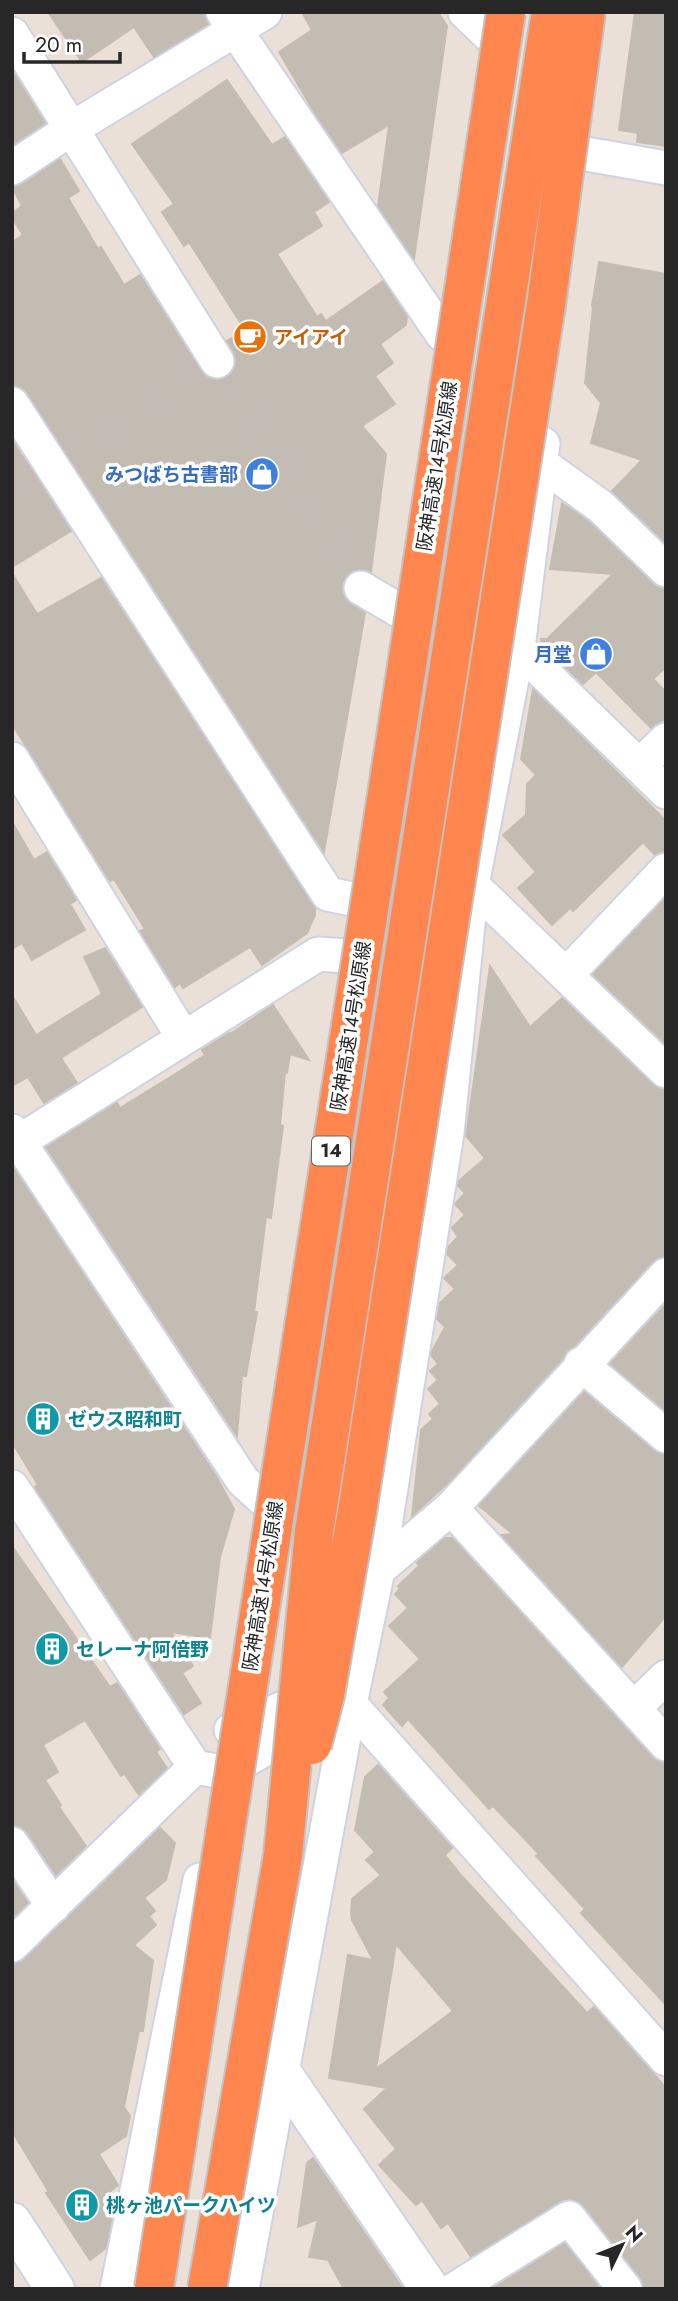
<svg xmlns="http://www.w3.org/2000/svg" width="678" height="2301" font-family="Jost,'Noto Sans JP',sans-serif">
<rect width="100%" height="100%" fill="#ebe0d7"/>
<g fill="#c2bcb3" stroke="#c6bcb1" stroke-width="2" fill-rule="evenodd">
<path d="M48 12H204L208 24 154 57 134 27 82 62Z"/>
<path d="M302 12H438L447 26 414 259 378 206 389 125 342 153 313 110 279 52 312 30Z"/>
<path d="M635 12H666V146L637 142 638 133 619 130Z"/>
<path d="M12 71 45 123 12 145Z"/>
<path d="M227 80 272 145 285 137 329 202 314 212 322 226 277 254 317 317 321 314 326 321 383 281 407 317 406 325 380 344 393 363 375 376 395 404 362 426 386 454 371 572 362 569 352 571 345 578 342 587 345 598 365 613 324 852 28 394 21 387 12 385V242L23 235 12 218V213L22 206 12 187 23 184 60 159 79 191 68 198 98 249 101 247 124 285 140 275 201 371 207 378 218 380 227 378 234 371 236 360 227 341 245 330 189 242 184 246 162 212 174 204 132 144Z"/>
<path d="M599 262 666 274V543L612 491 642 460 591 443 601 403 585 383 593 307 592 306Z"/>
<path d="M12 440 71 531 12 567Z"/>
<path d="M562 503 588 521 653 584 666 589V667L653 679 666 692V718L651 728 596 672 583 684 541 643V639H547L613 574 550 569Z"/>
<path d="M12 573 37 614 101 578 315 907V915L307 933 262 965 250 947 183 988 180 983 175 987 140 931 145 929 116 882 113 879 110 881 12 724Z"/>
<path d="M533 689 666 821V851L655 855 643 842 573 911 570 908 552 925 518 888 536 872 503 835 526 815 527 784 536 775 521 759Z"/>
<path d="M12 822 34 860 47 852 76 900 70 904 85 930 32 960 22 943 12 949Z"/>
<path d="M666 898V1044L593 974Z"/>
<path d="M105 948 142 1007 61 1058 77 1083 44 1103 28 1077 12 1086V995L36 1035 102 994 84 957Z"/>
<path d="M490 966 530 1027 562 998 653 1085 666 1090V1256L652 1262 574 1346 567 1351 563 1358 450 1481 412 1516 421 1430 433 1419 429 1414 440 1404 428 1389 438 1380 430 1371 438 1364 431 1355 432 1351 445 1327 437 1319 440 1303 455 1289 444 1278 458 1265 447 1254 449 1246 458 1237 452 1228 465 1215 455 1204 465 1193 458 1186 459 1181 485 1158 466 1136Z"/>
<path d="M273 1005 309 1060 290 1054 287 1073H285L280 1125 283 1126 271 1218 266 1217 254 1312H257L246 1376H242L237 1436 46 1147 117 1103 120 1108 172 1076 205 1055 202 1050 229 1033 230 1034Z"/>
<path d="M12 1166 216 1476 234 1509 220 1557 210 1638 171 1632 193 1666 182 1673 201 1703 184 1714 35 1487 38 1485 12 1442Z"/>
<path d="M666 1304V1411L610 1364Z"/>
<path d="M584 1392 654 1451 666 1455V1616L622 1667 501 1535 513 1534 479 1506Z"/>
<path d="M445 1538H452L652 1757 660 1762 666 1763V2005L581 1913 585 1909 536 1856 539 1854 493 1806 489 1809 408 1719 402 1726 383 1705 389 1698 384 1692 420 1659 389 1626 408 1608 395 1594 400 1589 398 1586 419 1566 417 1563 423 1557Z"/>
<path d="M12 1546 110 1687 117 1683 160 1749 156 1752 167 1768 139 1795 124 1773 121 1776 85 1720 43 1745 58 1772 45 1780 61 1805 59 1807 86 1846 56 1875 28 1833 21 1827 12 1825Z"/>
<path d="M378 1765 452 1848 445 1855 461 1875 587 2013 594 2007 666 2088V2289H644L640 2277 584 2206 577 2201 568 2199 559 2202 471 2257 448 2223 441 2228 422 2200 416 2205 379 2165 396 2149 364 2109 387 2088 329 2078 348 1955 373 1960 352 1920 351 1913 352 1899 381 1875 366 1860 375 1852 355 1830 365 1777ZM396 1944 453 2011 376 2069 393 1963Z"/>
<path d="M160 1828 175 1843 166 1880 144 1898 155 1911 149 1916 156 1925 134 1945 153 1961 143 2031H139L124 2107 130 2116 126 2136 99 2154 118 2185 106 2195 113 2211 106 2248 90 2260 46 2193 49 2192 12 2131V1964L25 1959Z"/>
<path d="M12 1879 28 1903 12 1918Z"/>
<path d="M313 2158 403 2289H344L328 2260 309 2257 318 2219 298 2227 307 2163Z"/>
<path d="M565 2243 600 2289H492Z"/>
</g>
<g fill="none" stroke-linecap="round" stroke-linejoin="round">
<path stroke="#c4bbb4" stroke-width="33" stroke-dasharray="33 17" stroke-linecap="butt" d="M12 489 217 361 361 588"/>
<g stroke="#cdd3e2" stroke-width="37">
<g id="street">
<path d="M223 12 442 334"/>
<path d="M465 12 489 35"/>
<path d="M12 34 217 361"/>
<path d="M586 154 666 168"/>
<path d="M12 168 71 129 265 12"/>
<path d="M12 404 328 894 356 900"/>
<path d="M540 463 600 506 666 570"/>
<path d="M361 588 400 611 518 648 666 792"/>
<path d="M12 759 183 1037"/>
<path d="M639 766 666 740"/>
<path d="M472 885 666 1071"/>
<path d="M566 975 666 870"/>
<path d="M12 1131 243 1481 263 1499"/>
<path d="M12 1146 318 954 346 956"/>
<path d="M581 1364 666 1436"/>
<path d="M12 1487 195 1767 223 1772 313 1723"/>
<path d="M451 1508 666 1744"/>
<path d="M378 1570 451 1508 666 1275"/>
<path d="M350 1704 666 2059"/>
<path d="M634 1708 666 1677"/>
<path d="M231 1730 319 1693"/>
<path d="M12 1844 53 1906"/>
<path d="M12 1945 195 1767"/>
<path d="M117 2289 200 1880"/>
<path d="M242 2289 350 1704 378 1570 447 1133 472 885 518 648 543 444"/>
<path d="M455 2289 569 2218 625 2289"/>
</g>
</g>
<g stroke="#cdd3e2" stroke-width="42">
<g id="secondary">
<path d="M282 2073 430 2289"/>
<path d="M12 2222 55 2289"/>
</g>
</g>
<use href="#street" stroke="#fff" stroke-width="33"/>
<use href="#secondary" stroke="#fff" stroke-width="38"/>
<g stroke="#c3c3c3" stroke-width="42" stroke-linecap="butt">
<g id="highway-bridge">
<path d="M312 1745 325 1695 358 1506 546 305 586 12"/>
<path d="M154 2289 407 666 506 12"/>
<path d="M207 2289 283 1855 314 1532 551 12"/>
</g>
</g>
<use href="#highway-bridge" stroke="#ff864e" stroke-width="38"/>
</g>
<defs>
<g id="cafe-disc" transform="scale(1.75)"><circle r="9.5" fill="#e8710a" stroke="#fff"/><path d="M-5.5-4.5H6V0H3Q3 3.5 0 3.5H-2.5Q-5.5 3.5-5.5 0ZM3-3.2v2h1.7v-2ZM-6 4.5H4V6H-6Z" fill="#fff"/></g>
<g id="shop-disc" transform="scale(1.75)"><circle r="9.5" fill="#3f7fe0" stroke="#fff"/><path d="M-5-2.5h2.3a2.7 3.5 0 0 1 5.4 0H5L5.5 6h-11ZM-1.5-2.5h3a1.5 2.3 0 0 0-3 0Z" fill="#fff"/></g>
<g id="building-disc" transform="scale(1.75)"><circle r="9.5" fill="#0f9aa8" stroke="#fff"/><path d="M-4-6H4V6H1V3H-1V6H-4ZM-2.5-4.3h1.7v1.8h-1.7ZM.8-4.3h1.7v1.8H.8ZM-2.5-1h1.7V.8h-1.7ZM.8-1h1.7V.8H.8Z" fill="#fff"/></g>
</defs>
<g fill-rule="evenodd">
<use href="#cafe-disc" x="250" y="337"/>
<use href="#shop-disc" x="262" y="474"/>
<use href="#shop-disc" x="596" y="654"/>
<use href="#building-disc" x="43" y="1419"/>
<use href="#building-disc" x="52" y="1649"/>
<use href="#building-disc" x="82" y="2205"/>
</g>
<g text-anchor="middle" dominant-baseline="central" stroke-width="7" stroke-linejoin="round" paint-order="stroke">
<rect fill="#fff" stroke="#686868" stroke-width="2" x="312" y="1136.5" width="38" height="29" rx="5"/>
<g font-size="18" font-weight="bold" fill="#272727">
<text x="331" y="1151">14</text>
</g>
<g font-size="19" font-weight="bold" fill="#c56008" stroke="#fff" text-anchor="start">
<text x="274" y="337">アイアイ</text>
</g>
<g font-size="19" fill="#272727" stroke="#fff">
<text transform="translate(437 466) rotate(-81)">阪神高速14号松原線</text>
<text transform="translate(351 1026) rotate(-81)">阪神高速14号松原線</text>
<text transform="translate(263 1586) rotate(-81)">阪神高速14号松原線</text>
</g>
<g font-size="19" font-weight="bold" fill="#366cbe" stroke="#fff" text-anchor="end">
<text x="238" y="474">みつばち古書部</text>
<text x="572" y="654">月堂</text>
</g>
<g font-size="19" font-weight="bold" fill="#0d838f" stroke="#fff" text-anchor="start">
<text x="68" y="1419">ゼウス昭和町</text>
<text x="76" y="1649">セレーナ阿倍野</text>
<text x="106" y="2205">桃ヶ池パークハイツ</text>
</g>
</g>
<rect width="678" height="2301" fill="none" stroke="#272727" stroke-width="28"/>
<g transform="translate(622 2245) rotate(47)" stroke="#ffffff" stroke-width="5" paint-order="stroke">
<path d="M0-5L12 26L0 18L-12 26Z" fill="#272727"/>
<text y="-10" font-size="19" font-weight="bold" text-anchor="middle" fill="#272727">N</text>
</g>
<path d="M24 52v10h96v-10" fill="none" stroke="#272727" stroke-width="3.5"/>
<text x="35" y="52" font-size="21" fill="#272727" stroke="#ffffff" stroke-width="5" paint-order="stroke">20 m</text>
</svg>
